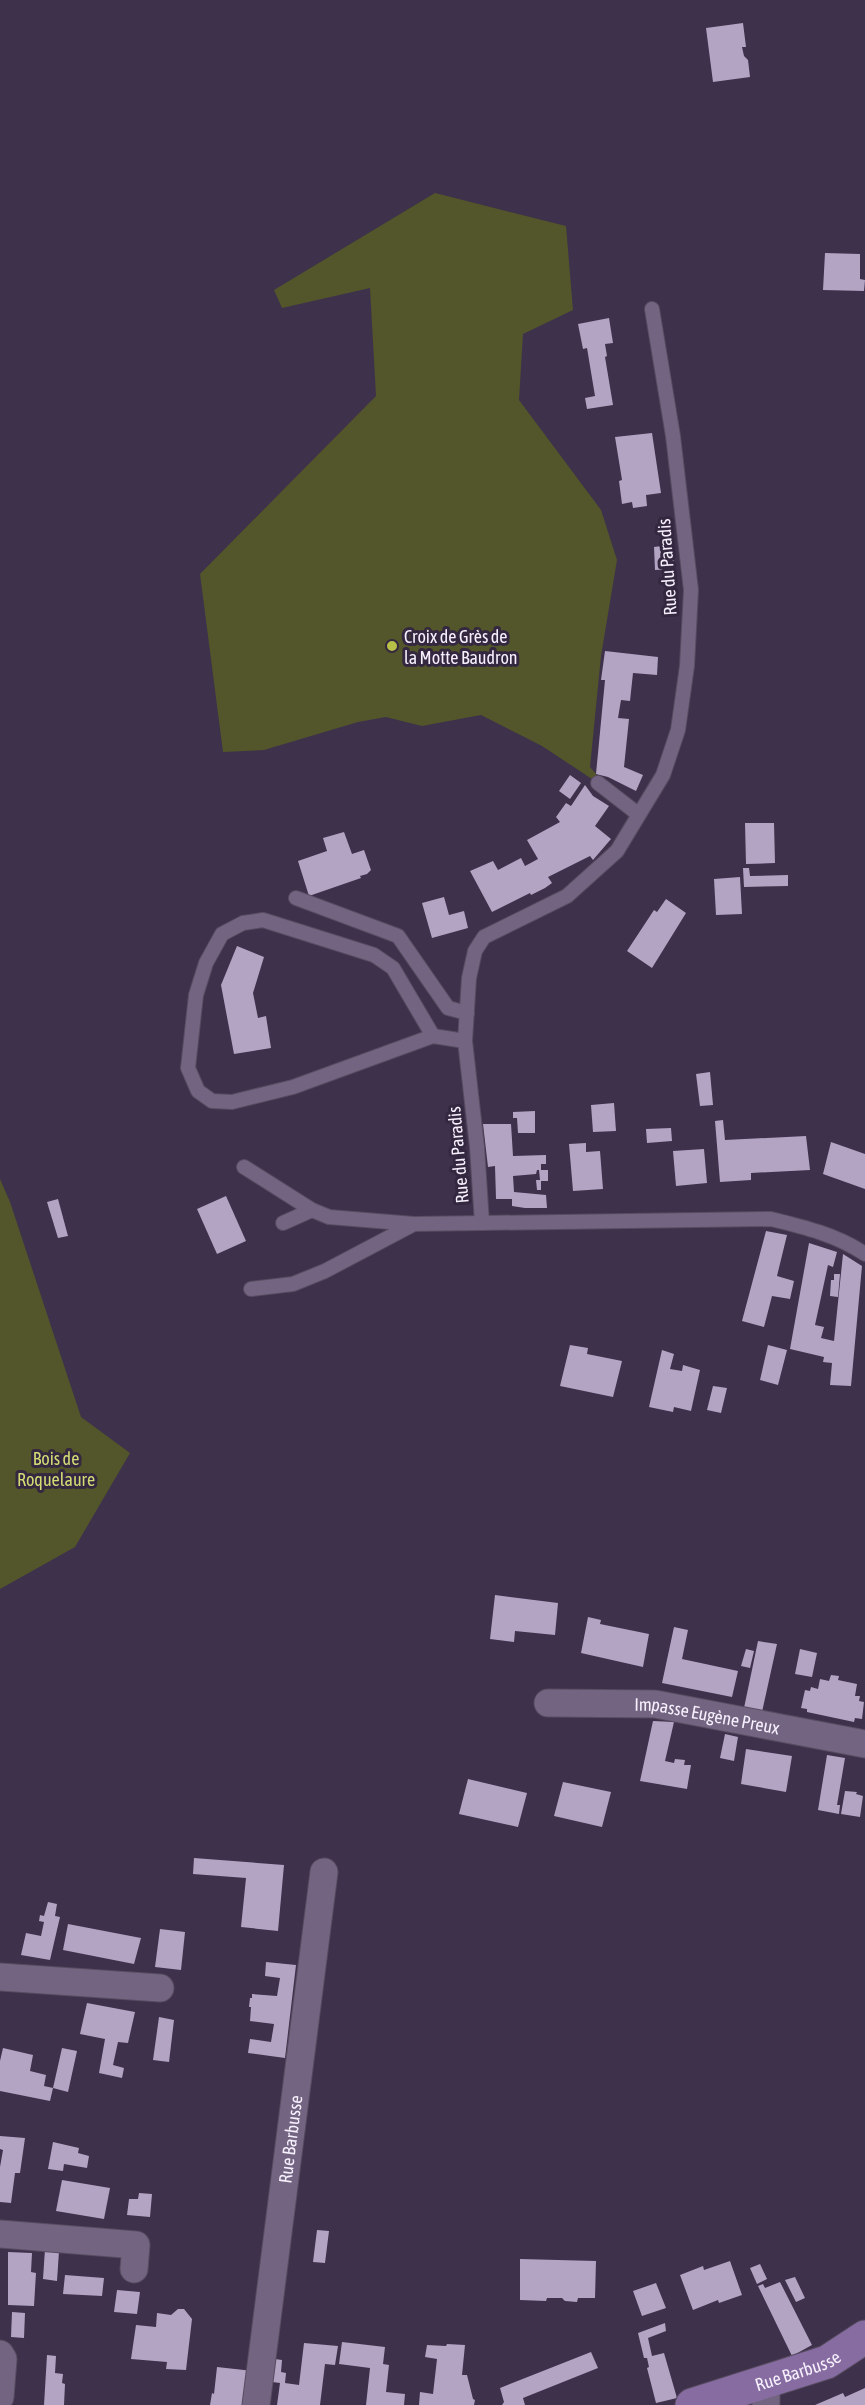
<svg xmlns="http://www.w3.org/2000/svg" width="865" height="2405" font-family="'Asap Condensed',sans-serif">
<rect width="100%" height="100%" fill="#3e314b"/>
<g fill="#52562a">
<path d="M435 193 566 226 573 310 523 334 519 400 601 510 617 560 601 656 590 767 596 774 598 783 542 746 481 715 422 726 386 717 358 722 264 750 223 752 200 574 376 396 370 288 282 308 274 290Z"/>
<path d="M0 1179 10 1202 81 1417 130 1453 75 1547 0 1589Z"/>
</g>
<g fill="#b3a4c4">
<path d="M743 23 746 47H742L744 56 748 60 750 77 713 82 706 28Z"/>
<path d="M825 253 860 254V279L865 280 864 291 823 290Z"/>
<path d="M609 318 613 343 605 344 607 356 605 357 613 405 587 409 585 398 595 396 587 348 583 349 578 324Z"/>
<path d="M652 433 661 493 646 495 647 506 633 508 632 502 622 504 619 481 622 480 615 437Z"/>
<path d="M672 525 674 569 655 570 654 547 662 546 661 526Z"/>
<path d="M605 651 658 657 657 675 633 673 630 701 621 700 618 718 629 719 624 767 643 775 636 791 608 777 596 774 605 680H601Z"/>
<path d="M570 775 581 783 570 799 559 791Z"/>
<path d="M585 785 593 796 609 806 595 826 611 839 593 860 590 856 548 877 552 883 545 888 531 895 530 893 492 912 470 871 493 861 498 870 521 858 525 866 538 859 527 840 560 822 556 817 566 803 571 806Z"/>
<path d="M745 823H774L775 863 746 864Z"/>
<path d="M344 832 352 854 364 850 371 870 367 874 360 876 361 878 309 896 298 861 327 851 323 838Z"/>
<path d="M743 868H749L750 876 788 875V886L744 887Z"/>
<path d="M740 877 742 914 716 915 714 879Z"/>
<path d="M444 897 449 915 464 911 468 928 432 938 422 903Z"/>
<path d="M666 899 686 913 652 968 627 951 654 910 657 912Z"/>
<path d="M237 946 264 957 253 993 258 1018 266 1016 271 1048 234 1054 221 985Z"/>
<path d="M710 1072 713 1105 700 1106 696 1074Z"/>
<path d="M614 1103 616 1131 593 1132 591 1105Z"/>
<path d="M535 1111V1133H518L517 1118H513V1112Z"/>
<path d="M723 1120 725 1140 806 1136 810 1170 751 1173V1180L720 1182 715 1121Z"/>
<path d="M483 1124H511L513 1156 546 1155V1164H541V1170H537L536 1174 513 1176 514 1192 546 1195 547 1208H525L512 1206V1199H496L495 1166 488 1167Z"/>
<path d="M671 1128 672 1141 647 1143 646 1129Z"/>
<path d="M831 1142 865 1154V1189L823 1174Z"/>
<path d="M586 1143V1152L600 1151 603 1189 573 1191 569 1144Z"/>
<path d="M704 1149 707 1183 676 1186 673 1151Z"/>
<path d="M539 1170H548V1181H541V1190H537L536 1180H540Z"/>
<path d="M226 1196 246 1241 217 1254 197 1209Z"/>
<path d="M58 1199 68 1236 58 1238 47 1202Z"/>
<path d="M766 1231 787 1235 777 1276 794 1281 790 1299 772 1296 764 1327 742 1321Z"/>
<path d="M809 1243 837 1252 833 1267 828 1265 815 1325 824 1327 821 1338 834 1341 843 1254 862 1266 851 1386 830 1385 832 1363 823 1362 824 1357 790 1349Z"/>
<path d="M834 1274H840L838 1297 830 1296 831 1280H834Z"/>
<path d="M570 1345 588 1348 587 1354 622 1361 613 1397 560 1386Z"/>
<path d="M768 1345 787 1350 778 1385 760 1380Z"/>
<path d="M662 1350 674 1354 670 1369 682 1371 683 1365 700 1370 691 1411 674 1407 673 1412 649 1407Z"/>
<path d="M713 1386 727 1388 721 1413 707 1410Z"/>
<path d="M495 1595 558 1603 555 1635 515 1631 514 1642 490 1639Z"/>
<path d="M588 1617 601 1620 600 1624 649 1634 643 1667 581 1653Z"/>
<path d="M674 1627 688 1630 682 1659 738 1671 732 1697 662 1683Z"/>
<path d="M758 1641 777 1644 762 1712 744 1708Z"/>
<path d="M746 1649 754 1651 750 1668 741 1666Z"/>
<path d="M800 1649 817 1653 812 1677 795 1674Z"/>
<path d="M831 1675 839 1676 838 1680 857 1684 855 1696H860L859 1701 864 1702 862 1719 855 1718 854 1722 807 1712V1709L801 1708 805 1690 810 1691 811 1687 818 1689 820 1679 829 1681Z"/>
<path d="M653 1721 674 1722 665 1761 674 1763 675 1759 685 1760 684 1765H691L687 1789 640 1781Z"/>
<path d="M725 1734 738 1737 734 1761 720 1758Z"/>
<path d="M746 1749 792 1756 786 1792 741 1784Z"/>
<path d="M827 1755 845 1758 837 1805H840L839 1814 818 1810Z"/>
<path d="M468 1779 527 1793 518 1827 459 1814Z"/>
<path d="M563 1782 611 1792 602 1827 554 1816Z"/>
<path d="M845 1791 857 1792 856 1794 863 1796 860 1817 841 1814Z"/>
<path d="M194 1858 284 1865 278 1931 241 1927 246 1878 193 1874Z"/>
<path d="M48 1902 57 1904 55 1916 60 1917 50 1960 21 1955 26 1933 41 1936 44 1922 39 1921 40 1915 44 1916Z"/>
<path d="M68 1924 141 1938 134 1964 63 1950Z"/>
<path d="M160 1929 185 1932 181 1970 155 1967Z"/>
<path d="M266 1962 296 1965 285 2058 248 2053 250 2039 271 2042 274 2024 250 2021 251 2007H249L250 1998H252V1994L277 1996 280 1978 265 1976Z"/>
<path d="M87 2003 135 2012 128 2043 118 2042 113 2065 124 2068 122 2078 99 2073 105 2039 80 2034Z"/>
<path d="M159 2017 174 2020 169 2062 153 2060Z"/>
<path d="M3 2048 33 2055 30 2071 46 2075 44 2086 53 2088 62 2048 77 2051 68 2092 53 2088 50 2101 0 2091V2061Z"/>
<path d="M0 2136 25 2138 20 2173H15L11 2203 0 2202V2167L3 2150 0 2149Z"/>
<path d="M53 2142 79 2148 78 2153 89 2156 87 2168 64 2164 63 2171 48 2169Z"/>
<path d="M62 2180 110 2188 104 2219 56 2211Z"/>
<path d="M139 2193 152 2194 150 2217 127 2215 129 2199H138Z"/>
<path d="M317 2230 329 2231 325 2263 313 2262Z"/>
<path d="M45 2249 59 2251 57 2281 43 2279Z"/>
<path d="M8 2252 32 2253 31 2272 36 2273 34 2306 8 2305Z"/>
<path d="M520 2259 596 2261 595 2298H578L577 2302 565 2301 562 2298H547L546 2301 520 2300Z"/>
<path d="M730 2261 742 2295 719 2303 718 2300 693 2310 680 2275 703 2266 704 2270Z"/>
<path d="M760 2264 767 2279 757 2284 750 2268Z"/>
<path d="M65 2275 104 2278 102 2296 63 2294Z"/>
<path d="M795 2277 805 2298 796 2302 785 2280Z"/>
<path d="M780 2282 812 2345 792 2356 758 2286 763 2284 765 2288Z"/>
<path d="M656 2283 666 2308 642 2316 633 2291Z"/>
<path d="M117 2290 140 2292 137 2314 114 2312Z"/>
<path d="M178 2309H184L192 2319 186 2370 166 2369 167 2362 131 2359 136 2325 156 2327 157 2313 171 2315Z"/>
<path d="M12 2312 25 2313 24 2338 11 2337Z"/>
<path d="M665 2323 666 2331 648 2338 652 2356 664 2353 677 2398 656 2403 647 2368 649 2367 647 2358H644L638 2333Z"/>
<path d="M342 2342 385 2347 383 2364 389 2365 386 2392 405 2394 404 2405H366L370 2368 339 2364Z"/>
<path d="M304 2343 338 2346 335 2365 325 2364 320 2405H277L280 2383 265 2381 268 2358 282 2360 281 2372 286 2373 285 2383 299 2385Z"/>
<path d="M447 2344 465 2345 462 2375H467L473 2399 475 2400 474 2405H419L420 2392 433 2394 437 2359 425 2357 427 2345 446 2346Z"/>
<path d="M591 2352 598 2368 523 2398 525 2405H502L504 2402 500 2388Z"/>
<path d="M47 2355 56 2356 55 2373 63 2374 62 2383 65 2384 64 2405H44Z"/>
<path d="M217 2367 253 2371 248 2405H210L212 2393 214 2394Z"/>
<path d="M865 2388V2405H815L843 2393 845 2397Z"/>
</g>
<g fill="none" stroke-linecap="round" stroke-linejoin="round">
<g stroke="#574c61" stroke-width="16">
<g id="lane">
<path d="M652 309 673 436 691 590 687 666 678 730 663 775 617 851 567 896 484 937 475 951 469 978 465 1041 477 1147 482 1223 771 1219C804 1227 837 1235 865 1254"/>
<path d="M598 783 638 814"/>
<path d="M296 898 398 936 448 1008 467 1013"/>
<path d="M433 1036 393 968 374 955 263 920 243 923 222 934 206 963 196 995 188 1068 198 1091 212 1101 232 1102 293 1087 433 1036 465 1041"/>
<path d="M244 1167 312 1210 329 1217 414 1224 482 1223"/>
<path d="M283 1223 312 1210"/>
<path d="M251 1289 293 1284 325 1271 414 1224"/>
</g>
</g>
<g stroke="#574c61" stroke-width="29">
<g id="street">
<path id="s1" d="M548 1703 655 1704 865 1744"/>
<path d="M0 1977 160 1988"/>
<path d="M0 2234 136 2245 134 2269"/>
<path d="M0 2354 3 2359 0 2397"/>
<path d="M766 2381V2405"/>
<path id="s2" d="M256 2405 324 1872"/>
</g>
</g>
<g stroke="#574c61" stroke-width="35">
<g id="secondary">
<path id="s3" d="M692 2405 827 2362 865 2337"/>
</g>
</g>
<use href="#lane" stroke="#736582" stroke-width="14"/>
<use href="#street" stroke="#736582" stroke-width="27"/>
<use href="#secondary" stroke="#876ca1" stroke-width="33"/>
</g>
<circle fill="#b7c148" stroke="#342740" stroke-width="2" cx="392" cy="646" r="6"/>
<g text-anchor="middle" dominant-baseline="central" stroke-width="6" stroke-linejoin="round" paint-order="stroke">
<g font-size="18" fill="#f6f0fd" stroke="#342740">
<text transform="translate(667 567) rotate(-94)">Rue du Paradis</text>
<text transform="translate(458 1155) rotate(-95)">Rue du Paradis</text>
<text stroke="none"><textPath href="#s1" startOffset="160">Impasse Eugène Preux</textPath></text>
<text stroke="none"><textPath href="#s2" startOffset="268">Rue Barbusse</textPath></text>
<text stroke="none"><textPath href="#s3" startOffset="111">Rue Barbusse</textPath></text>
</g>
<g font-size="18" fill="#f6f0fd" stroke="#342740" text-anchor="start">
<text x="404" y="636">Croix de Grès de<tspan x="404" dy="21">la Motte Baudron</tspan></text>
</g>
<g font-size="18" fill="#d2dc75" stroke="#342740">
<text x="56" y="1458">Bois de<tspan x="56" dy="21">Roquelaure</tspan></text>
</g>
</g>
</svg>
